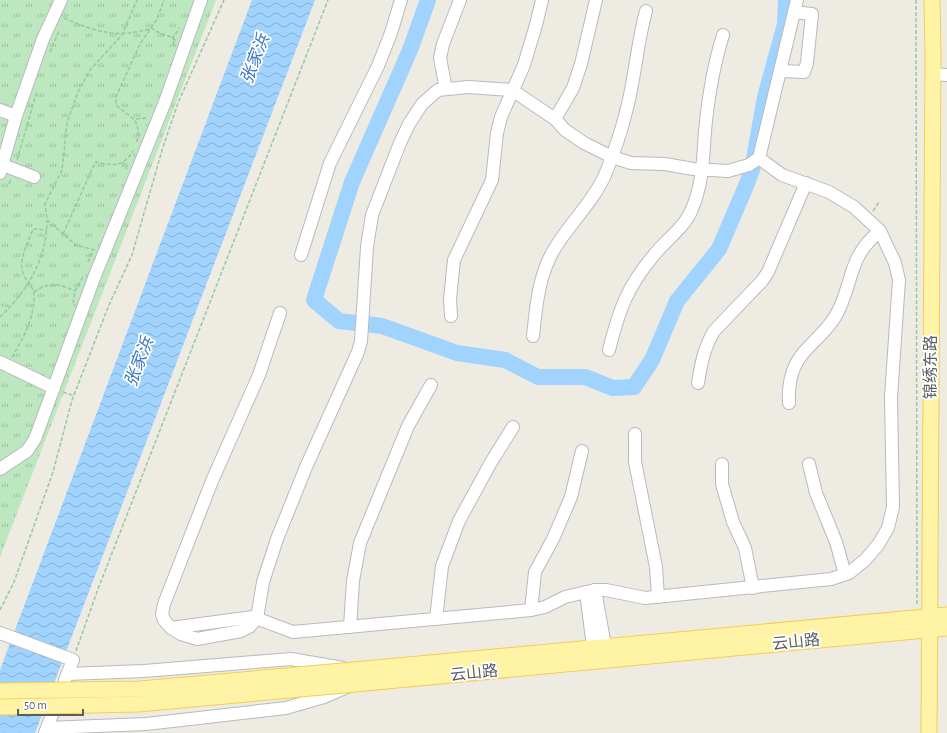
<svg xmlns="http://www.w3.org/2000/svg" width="947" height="733" font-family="'Alegreya Sans','Noto Sans SC',sans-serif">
<defs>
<pattern id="grass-tufts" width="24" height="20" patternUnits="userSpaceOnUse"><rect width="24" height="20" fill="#bde7be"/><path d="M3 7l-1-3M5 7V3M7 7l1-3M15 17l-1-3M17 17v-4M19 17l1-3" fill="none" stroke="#9dbe9e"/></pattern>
<pattern id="water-waves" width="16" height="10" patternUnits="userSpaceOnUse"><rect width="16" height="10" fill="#a1d3ff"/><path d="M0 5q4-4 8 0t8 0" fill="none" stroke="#86aed2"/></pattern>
</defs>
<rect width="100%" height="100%" fill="#eeebe2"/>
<path fill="url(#grass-tufts)" d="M0 0H216L0 557Z"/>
<path fill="url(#water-waves)" d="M252 0H315L35 733H0V670Z"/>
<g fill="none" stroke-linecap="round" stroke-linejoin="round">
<path stroke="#a1d3ff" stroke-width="16" d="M428 0 410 50 352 182 314 300 339 321 382 326 457 353 505 360 538 377H585L613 388 634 387 652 360 677 301 719 249 746 186 752 170 765 97 785 24 786 0"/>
<g stroke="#b7babf" stroke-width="14">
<g id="minor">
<path d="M782 71 804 72 807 63 812 14 794 12"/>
<path d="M933 74 947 75"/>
<path d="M446 89 440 58 443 44 460 0"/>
<path d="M0 110 16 116"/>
<path d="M555 119 573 88 581 64 596 0"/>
<path d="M3 165 34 177"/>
<path d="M0 173 16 116 43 39 61 0"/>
<path d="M301 255 330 163 378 66 391 33 401 0"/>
<path d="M280 313 259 375 212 481 164 604 162 614 164 620 171 628 181 634 197 639 241 631 249 627 257 618 263 582 277 539 306 467 358 352 361 341 367 247 372 215 400 143 409 124 422 104 438 90 468 87 512 90 555 119 565 130 584 143 612 157 631 163 665 164 693 169 728 171 749 165 759 158 797 0"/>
<path d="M451 316 450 299 454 260 492 180 497 133 501 117 524 65 536 25 542 0"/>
<path d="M533 336C536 306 539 273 555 248 570 223 593 202 605 175 613 155 621 133 626 112 635 79 637 44 646 11"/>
<path d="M609 350C619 310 627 287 654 255 666 240 685 227 692 209 703 183 703 158 705 131 708 99 713 67 723 35"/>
<path d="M0 362 54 388"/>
<path d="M698 383C701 364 704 348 714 331L762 281 768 272 806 183"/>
<path d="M789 403C788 385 792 365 805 351 815 340 827 330 835 317 854 285 846 258 880 231"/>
<path d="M635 434V462L656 567 658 597"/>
<path d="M722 464V484L733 522 745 548 753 588"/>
<path d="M809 464 816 493 836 542 845 574"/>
<path d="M0 469 27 451 35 439 94 278 165 102 201 0"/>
<path d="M595 590 605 646"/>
<path d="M586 592 593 647"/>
<path d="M531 610 535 572 553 539 571 497 582 451"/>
<path d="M436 619 442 566 459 521 490 464 513 427"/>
<path d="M350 627 353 581 360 543 408 426 431 385"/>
<path d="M171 628 253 617 293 632 531 610 545 607 565 597 595 590H606L645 598 831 579 849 573 865 560 878 545 888 528 893 507 891 397 899 280 895 263 880 231 854 207 829 192 782 175 759 158"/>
<path d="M0 633 73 660 65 680"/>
<path d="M68 674 144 671 291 659 343 668"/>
<path d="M47 728 146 724 286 708 324 697 347 687"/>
<path d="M45 733 58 699"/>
</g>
</g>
<g stroke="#f7cd51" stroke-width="17">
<g id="major">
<path d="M354 670 947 615"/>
<path d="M355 684 947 628"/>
<path d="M929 733 933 54 932 0"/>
</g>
</g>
<g stroke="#95c8a5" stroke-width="1.5" stroke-dasharray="4 2" stroke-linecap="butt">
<path d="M916 0 917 606"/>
<path d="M64 18C96 32 118 39 152 28 159 35 170 34 176 41"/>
<path d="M174 45 173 37 180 28"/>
<path d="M50 52 59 31"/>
<path d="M136 119 147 118"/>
<path d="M137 142C141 118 132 119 116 105V97L140 44 157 19 164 0"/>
<path d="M17 160 37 91"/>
<path d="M123 162 127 169"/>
<path d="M9 184 11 179"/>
<path d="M873 211 879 202"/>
<path d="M63 234 93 167 96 162C114 166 123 167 133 151"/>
<path d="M95 250 76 245 47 220 45 204 62 170 67 123 78 92 90 70 122 35 137 0"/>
<path d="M88 262 93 250"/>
<path d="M34 292C48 282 59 283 75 291"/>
<path d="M73 303 75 291 83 277"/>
<path d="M0 317C27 291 47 259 47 220"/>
<path d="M12 357C23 339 35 317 34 294 34 288 27 281 24 276 17 261 28 243 33 229L47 230"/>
<path d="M63 392 74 396"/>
<path d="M0 610 14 582 53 472 72 400 109 305 132 255 163 147 178 103 224 0"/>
<path d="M76 651 98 589 328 0"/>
</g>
<use href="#minor" stroke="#fff" stroke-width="12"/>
<use href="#major" stroke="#fff3a6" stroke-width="15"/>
<g stroke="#f7cd51" stroke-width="17" stroke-linecap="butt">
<g id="major-bridge">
<path d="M0 691 140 689 354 670"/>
<path d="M0 707 138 704 355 684"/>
</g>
</g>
<use href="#major-bridge" stroke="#fff3a6" stroke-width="15"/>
</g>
<g text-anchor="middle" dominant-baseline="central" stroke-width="3.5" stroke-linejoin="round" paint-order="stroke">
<g font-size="16" fill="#5a5e63" stroke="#fff">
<text transform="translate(931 367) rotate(-90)">锦绣东路</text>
<text transform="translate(796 642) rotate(-6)">云山路</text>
<text transform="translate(474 673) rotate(-6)">云山路</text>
</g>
<g font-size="17" font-style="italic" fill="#3c78bf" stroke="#fff">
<text transform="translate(255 59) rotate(-69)">张家浜</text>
<text transform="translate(139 362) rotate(-69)">张家浜</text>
</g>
</g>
<path d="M18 709v6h65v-6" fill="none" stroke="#5a5e63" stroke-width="2"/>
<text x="24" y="709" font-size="12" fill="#5a5e63" stroke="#ffffff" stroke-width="3" paint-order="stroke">50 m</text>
</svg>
